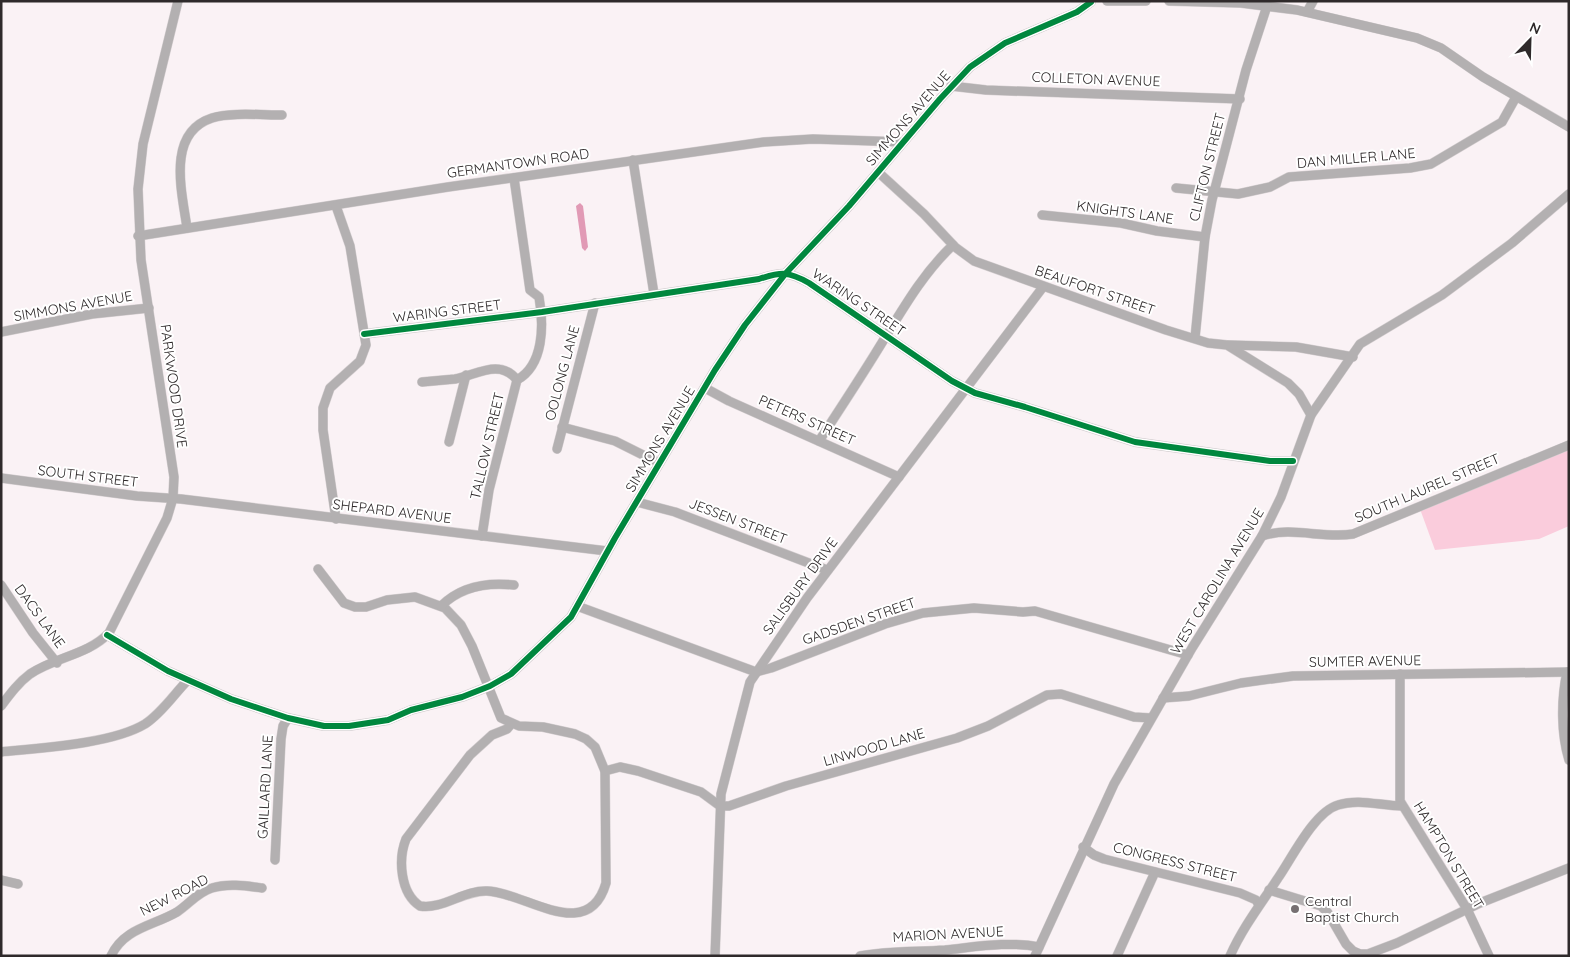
<svg xmlns="http://www.w3.org/2000/svg" width="1570" height="957" font-family="Quicksand,sans-serif">
<rect width="100%" height="100%" fill="#faf2f5"/>
<path fill="#faccdc" d="M1569 449V526L1539 539 1435 550 1420 509Z"/>
<path fill="#e19ab5" d="M580 203 583 206 588 247 585 251 582 248 576 206Z"/>
<g fill="none" stroke-linecap="round" stroke-linejoin="round">
<g stroke="#d5cfd1" stroke-width="10">
<g id="minor">
<path d="M1107 1H1146"/>
<path d="M1169 1 1241 3 1297 10 1417 38 1441 48 1483 77 1569 127"/>
<path d="M1307 12 1313 1"/>
<path d="M951 86 986 90 1240 99"/>
<path d="M633 160 654 294"/>
<path d="M878 172 924 214 955 247 974 261 1166 330 1208 343 1227 345 1288 383 1299 394 1311 415"/>
<path d="M1176 188 1238 194 1270 187 1289 177 1410 168 1431 164 1502 122 1516 97"/>
<path d="M1042 215 1121 223 1157 231 1205 237"/>
<path d="M187 228C182 192 166 133 212 118 230 112 262 115 282 115"/>
<path d="M138 236 448 187 764 142 813 139 903 142"/>
<path d="M1 332 92 314 149 308"/>
<path d="M364 334 542 312 759 279C781 272 788 271 809 283L952 381 975 393 1025 407 1135 442 1270 461H1293"/>
<path d="M1195 338 1205 237 1212 200 1246 70 1267 6"/>
<path d="M1229 345 1296 347 1353 357"/>
<path d="M422 382C433 381 444 380 455 379 476 375 500 358 517 380"/>
<path d="M705 388 729 401 899 477"/>
<path d="M562 427 615 441 659 463"/>
<path d="M819 441C838 412 857 383 875 354 899 316 920 276 953 245"/>
<path d="M449 442 466 375"/>
<path d="M557 449 595 303"/>
<path d="M1 478 137 496 181 499 607 551"/>
<path d="M637 502 675 512 827 570"/>
<path d="M336 519 323 430V408L330 388 360 361 366 345 350 246 336 206"/>
<path d="M482 536 489 490 517 380C544 365 544 325 539 297L530 290 514 178"/>
<path d="M1262 536C1292 526 1323 539 1353 534L1569 445"/>
<path d="M318 569 344 603 355 607H366L387 600 415 597 445 608 461 625 472 646 501 718 519 726 543 727 575 734 586 739 595 747 605 771 606 883C588 945 525 892 487 891 464 890 442 910 420 906 400 893 398 859 406 839L470 755 492 735 507 729 512 723"/>
<path d="M1 585 33 633 57 663"/>
<path d="M441 606C461 586 487 582 514 585"/>
<path d="M577 606 756 672 771 668 885 624 923 613 974 608 1023 612 1035 611 1188 655"/>
<path d="M107 635 168 671 231 699 288 718 324 726H349L388 720 411 710 462 697 490 686 511 674 571 617 615 538 715 370 745 325 786 273 849 206 940 99 970 67 1005 43 1077 12 1091 2"/>
<path d="M1567 672C1561 699 1561 734 1569 760"/>
<path d="M1400 674V801L1467 909 1489 956"/>
<path d="M1163 698 1189 696 1241 683 1293 676 1569 672"/>
<path d="M1 706C10 694 18 683 30 674 55 657 88 655 109 633L167 518 173 498 174 477 141 260 138 189 143 144 178 1"/>
<path d="M1 752C40 748 112 744 145 724 162 713 174 694 188 680"/>
<path d="M605 771 620 767 638 771 701 792 720 806H729L786 786 957 738 988 726 1047 695 1061 694 1134 717 1151 718"/>
<path d="M1083 847 1094 855 1104 859 1240 893 1256 900 1259 905"/>
<path d="M275 860 281 739 283 726 288 718"/>
<path d="M1 880 18 884"/>
<path d="M1269 890 1321 906 1328 913 1346 944 1353 951 1360 954H1368L1397 943 1480 903 1569 868"/>
<path d="M111 956C124 928 153 926 177 912 189 904 198 892 212 888 228 883 247 886 262 888"/>
<path d="M715 956 721 794 750 682 807 598 1043 287"/>
<path d="M860 956C888 951 917 952 945 950 976 947 1008 941 1039 947"/>
<path d="M1035 956 1114 784 1192 648 1262 536 1281 497 1311 415 1360 344 1442 295 1512 243 1569 194"/>
<path d="M1117 956 1155 872"/>
<path d="M1230 956C1243 927 1261 904 1278 878 1292 858 1314 812 1338 805 1359 798 1381 806 1402 806"/>
</g>
</g>
<use href="#minor" stroke="#b3b0b1" stroke-width="9"/>
<g stroke="#fff" stroke-width="9">
<g id="cycleway">
<path d="M364 334 542 312 759 279C781 272 788 271 809 283L952 381 975 393 1025 407 1135 442 1270 461H1293"/>
<path d="M107 635 168 671 231 699 288 718 324 726H349L388 720 411 710 462 697 490 686 511 674 571 617 615 538 715 370 745 325 786 273 849 206 940 99 970 67 1005 43 1077 12 1091 2"/>
</g>
</g>
<use href="#cycleway" stroke="#00873e" stroke-width="6"/>
</g>
<circle fill="#767072" stroke="#fff" stroke-width="2" cx="1295" cy="909" r="5"/>
<g text-anchor="middle" dominant-baseline="central" stroke-width="4" stroke-linejoin="round" paint-order="stroke">
<g font-size="14" fill="#2f2a2b" stroke="#fff">
<text transform="translate(1096 79) rotate(2)">COLLETON AVENUE</text>
<text transform="translate(908 118) rotate(-49)">SIMMONS AVENUE</text>
<text transform="translate(1356 158) rotate(-5)">DAN MILLER LANE</text>
<text transform="translate(518 163) rotate(-8)">GERMANTOWN ROAD</text>
<text transform="translate(1207 167) rotate(-76)">CLIFTON STREET</text>
<text transform="translate(1125 212) rotate(8)">KNIGHTS LANE</text>
<text transform="translate(1095 290) rotate(19)">BEAUFORT STREET</text>
<text transform="translate(859 302) rotate(34)">WARING STREET</text>
<text transform="translate(73 306) rotate(-10)">SIMMONS AVENUE</text>
<text transform="translate(447 311) rotate(-7)">WARING STREET</text>
<text transform="translate(562 373) rotate(-75)">OOLONG LANE</text>
<text transform="translate(174 386) rotate(82)">PARKWOOD DRIVE</text>
<text transform="translate(807 420) rotate(24)">PETERS STREET</text>
<text transform="translate(660 439) rotate(-59)">SIMMONS AVENUE</text>
<text transform="translate(487 446) rotate(-77)">TALLOW STREET</text>
<text transform="translate(88 476) rotate(7)">SOUTH STREET</text>
<text transform="translate(1427 488) rotate(-23)">SOUTH LAUREL STREET</text>
<text transform="translate(392 511) rotate(7)">SHEPARD AVENUE</text>
<text transform="translate(738 521) rotate(21)">JESSEN STREET</text>
<text transform="translate(1217 581) rotate(-59)">WEST CAROLINA AVENUE</text>
<text transform="translate(800 586) rotate(-54)">SALISBURY DRIVE</text>
<text transform="translate(40 616) rotate(54)">DACS LANE</text>
<text transform="translate(859 621) rotate(-19)">GADSDEN STREET</text>
<text transform="translate(1365 661) rotate(-1)">SUMTER AVENUE</text>
<text transform="translate(874 747) rotate(-16)">LINWOOD LANE</text>
<text transform="translate(265 787) rotate(-87)">GAILLARD LANE</text>
<text transform="translate(1449 855) rotate(59)">HAMPTON STREET</text>
<text transform="translate(1175 862) rotate(14)">CONGRESS STREET</text>
<text transform="translate(174 895) rotate(-27)">NEW ROAD</text>
<text transform="translate(948 934) rotate(-3)">MARION AVENUE</text>
</g>
<g font-size="14" fill="#2f2a2b" stroke="#fff" text-anchor="start">
<text x="1305" y="901">Central<tspan x="1305" dy="16">Baptist Church</tspan></text>
</g>
</g>
<rect width="1570" height="957" fill="none" stroke="#2f2a2b" stroke-width="5"/>
<g transform="translate(1530 40) rotate(23)" stroke="#ffffff" stroke-width="4" paint-order="stroke">
<path d="M0-4L9 19L0 12L-9 19Z" fill="#2f2a2b"/>
<text y="-8" font-size="14" font-weight="bold" text-anchor="middle" fill="#2f2a2b">N</text>
</g>
</svg>
